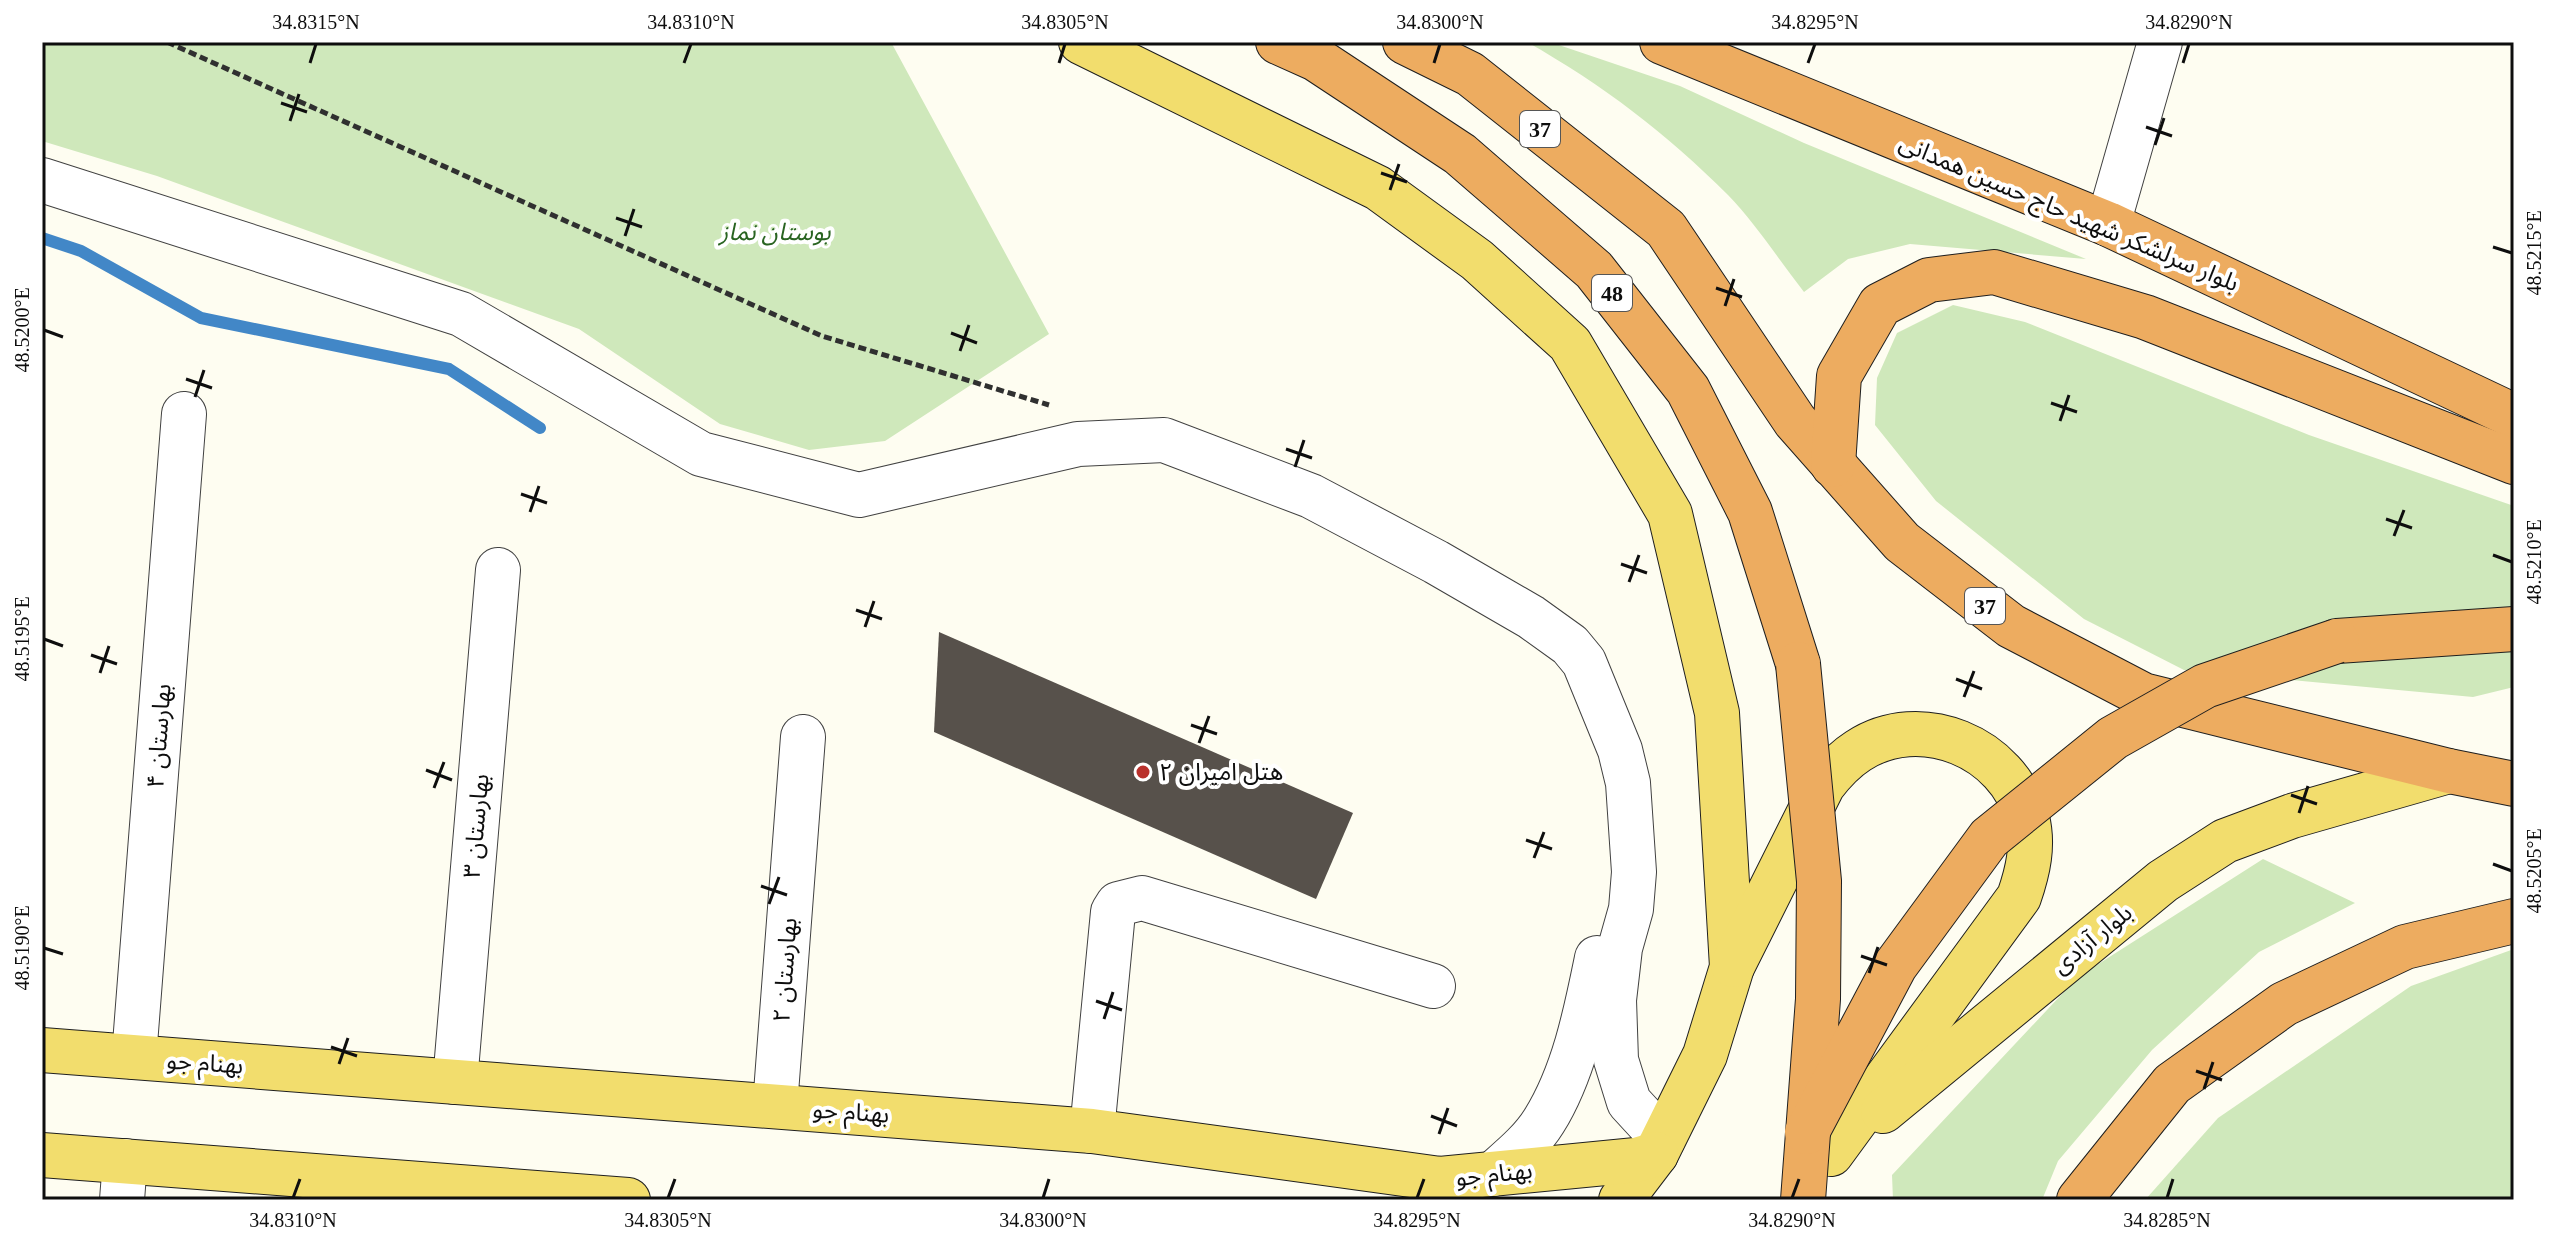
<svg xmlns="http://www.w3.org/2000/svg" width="2556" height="1242" font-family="'Times New Roman','Noto Sans Arabic',serif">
<rect width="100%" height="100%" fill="#fefdf1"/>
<g fill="#cfe8bb">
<path d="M42 42H891L1049 334 885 441 809 450 720 424 579 329 157 176 42 141Z"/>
<path d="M1527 42H1550L1680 86 1804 143 2086 259 1910 244 1848 259 1804 292C1779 260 1756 224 1728 195 1666 133 1603 85 1527 42Z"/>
<path d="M1953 305 2025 322 2309 435 2514 506V687L2473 697 2184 670 2084 619 1936 501 1875 425 1877 378 1897 333Z"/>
<path d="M2263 859 2355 903 2259 952 2152 1050 2058 1161 2042 1200H1893L1892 1175 2078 977Z"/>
<path d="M2514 949V1200H2145L2218 1118 2411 986Z"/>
</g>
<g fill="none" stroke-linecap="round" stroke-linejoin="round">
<path stroke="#4287c7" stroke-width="12" d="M42 238 81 251 201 318 449 369 540 428"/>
</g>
<path fill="#57514b" d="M939 632 1353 813 1316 899 934 732Z"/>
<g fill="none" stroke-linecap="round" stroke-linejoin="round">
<g stroke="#414141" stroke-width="46">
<g id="minor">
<path d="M42 180 461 314 701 454 859 495 1078 444 1164 440 1311 496 1436 562 1531 617 1570 645 1584 662 1620 750 1628 783 1634 872 1631 909 1620 948 1614 1000 1616 1060 1629 1102 1663 1139"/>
<path d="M2108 224 2160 42"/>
<path d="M134 1057 184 414"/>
<path d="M455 1082 498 570"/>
<path d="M775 1106 803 737"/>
<path d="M1092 1131 1113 912 1118 904 1142 898 1433 986"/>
<path d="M1493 1174C1511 1158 1531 1142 1544 1121 1574 1073 1586 1012 1597 958"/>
<path d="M122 1200 125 1161"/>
</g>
</g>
<g stroke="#1f1f1f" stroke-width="46">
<g id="major">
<path d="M1081 42 1378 188 1477 260 1570 344 1670 514 1717 713 1732 967 1705 1055 1656 1154 1621 1200"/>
<path d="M1733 965 1823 785C1833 772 1844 760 1858 751 1920 710 2009 747 2027 818 2034 845 2028 871 2019 897L1831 1154"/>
<path d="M42 1050 1092 1131 1440 1179 1636 1160 1656 1154"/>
<path d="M1883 1111 2163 881 2225 841 2292 816 2449 771"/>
<path d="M42 1155 628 1200"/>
</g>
</g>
<g stroke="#1f1f1f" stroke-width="46">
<g id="highway">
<path d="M1278 42 1316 59 1460 154 1594 270 1688 390 1750 512 1798 664"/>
<path d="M1405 42 1470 74 1666 229 1795 421 1902 542 2011 626 2143 695 2449 771 2514 784"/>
<path d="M1662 42 2108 224 2514 416"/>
<path d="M1833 465 1839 376 1880 305 1929 280 1994 272 2145 317 2514 462"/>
<path d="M2337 641 2514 629"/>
<path d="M2079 1200 2172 1084 2284 1004 2405 947 2514 921"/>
</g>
</g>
<path stroke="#303030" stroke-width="5" stroke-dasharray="8 4" stroke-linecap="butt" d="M167 42 822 336 1049 405"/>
<use href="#minor" stroke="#fff" stroke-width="44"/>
<use href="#major" stroke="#f2dd6d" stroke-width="44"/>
<use href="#highway" stroke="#edac60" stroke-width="44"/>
<g stroke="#1f1f1f" stroke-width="46" stroke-linecap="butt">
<g id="highway-bridge">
<path d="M1798 664 1819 881 1818 999 1803 1200"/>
<path d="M1807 1132 1895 966 1989 838 2113 738 2205 686 2337 641"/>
</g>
</g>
<use href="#highway-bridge" stroke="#edac60" stroke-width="44"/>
</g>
<path fill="none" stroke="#0e0e0e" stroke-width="3" d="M310 63 316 44M684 63 691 44M1059 63 1065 44M1434 63 1440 44M1808 63 1815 44M2183 63 2189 44M281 103 307 112M290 121 299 94M2146 127 2172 136M2155 145 2164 118M1381 173 1407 182M1390 190 1399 164M616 218 642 227M625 236 634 209M2493 247 2512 253M1716 288 1742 297M1725 306 1734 279M44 330 63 337M951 333 977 343M960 351 969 325M186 379 212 388M195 397 204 370M2051 403 2077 412M2060 421 2069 395M1286 449 1312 458M1295 467 1304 440M521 494 547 503M530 512 539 486M2386 519 2412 528M2394 536 2404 510M2493 555 2512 562M1621 564 1647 573M1629 582 1639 555M856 610 882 619M865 627 874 601M44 639 63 646M91 655 117 664M100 673 109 646M1956 679 1982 689M1964 697 1974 671M1191 725 1217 734M1199 743 1209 716M426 770 452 780M434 788 444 762M2291 795 2317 804M2299 813 2308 786M1526 840 1552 849M1534 858 1544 832M2493 864 2512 871M761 886 787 895M769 904 779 877M44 948 63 954M1861 956 1887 965M1869 973 1878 947M1096 1001 1122 1010M1104 1019 1113 992M331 1047 357 1056M339 1064 348 1038M2196 1071 2222 1080M2204 1089 2213 1062M1431 1116 1457 1126M1439 1134 1448 1108M293 1198 300 1179M668 1198 675 1179M1043 1198 1049 1179M1417 1198 1424 1179M1792 1198 1799 1179M2167 1198 2173 1179"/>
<circle fill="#b9312c" stroke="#fff" stroke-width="3" cx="1143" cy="772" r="8"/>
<g text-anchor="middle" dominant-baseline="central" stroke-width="8" stroke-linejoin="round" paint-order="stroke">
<g fill="#fff" stroke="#565656" stroke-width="2">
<rect x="1520" y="111" width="40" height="36" rx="6"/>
<rect x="1592" y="275" width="40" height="36" rx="6"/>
<rect x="1965" y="588" width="40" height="36" rx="6"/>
</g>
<g font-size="22" font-weight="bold" fill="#0e0e0e">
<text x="1540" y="129">37</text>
<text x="1612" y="293">48</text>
<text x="1985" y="606">37</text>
</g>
<g font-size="24" fill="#0e0e0e" stroke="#fff">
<text transform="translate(2069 213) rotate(23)">بلوار سرلشکر شهید حاج حسین همدانی</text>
<text transform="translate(159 736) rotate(-86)">بهارستان ۴</text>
<text transform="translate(476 826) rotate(-85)">بهارستان ۳</text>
<text transform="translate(2092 939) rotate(-39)">بلوار آزادی</text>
<text transform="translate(785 970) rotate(-86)">بهارستان ۲</text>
<text transform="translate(205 1063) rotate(4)">بهنام جو</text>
<text transform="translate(851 1112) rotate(4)">بهنام جو</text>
<text transform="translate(1494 1174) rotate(-6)">بهنام جو</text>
</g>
<g font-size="24" font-style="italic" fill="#296421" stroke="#fff">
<text x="775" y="232">بوستان نماز</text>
</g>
<g font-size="24" fill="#0e0e0e" stroke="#fff" text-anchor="start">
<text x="1159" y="772">هتل امیران ۲</text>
</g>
</g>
<rect width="2556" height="1242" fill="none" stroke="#ffffff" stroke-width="88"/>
<rect x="44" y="44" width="2468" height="1154" fill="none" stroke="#0e0e0e" stroke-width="3"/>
<g font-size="20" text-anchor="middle" fill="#0e0e0e">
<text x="316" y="29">34.8315°N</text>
<text x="691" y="29">34.8310°N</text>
<text x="1065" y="29">34.8305°N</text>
<text x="1440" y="29">34.8300°N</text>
<text x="1815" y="29">34.8295°N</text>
<text x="2189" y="29">34.8290°N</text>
<text transform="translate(2534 253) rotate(-90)" y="7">48.5215°E</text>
<text transform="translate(22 330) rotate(-90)" y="7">48.5200°E</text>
<text transform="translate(2534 562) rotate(-90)" y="7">48.5210°E</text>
<text transform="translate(22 639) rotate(-90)" y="7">48.5195°E</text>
<text transform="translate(2534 871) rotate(-90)" y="7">48.5205°E</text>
<text transform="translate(22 948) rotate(-90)" y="7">48.5190°E</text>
<text x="293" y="1227">34.8310°N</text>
<text x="668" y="1227">34.8305°N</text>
<text x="1043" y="1227">34.8300°N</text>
<text x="1417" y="1227">34.8295°N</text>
<text x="1792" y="1227">34.8290°N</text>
<text x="2167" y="1227">34.8285°N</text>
</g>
</svg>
